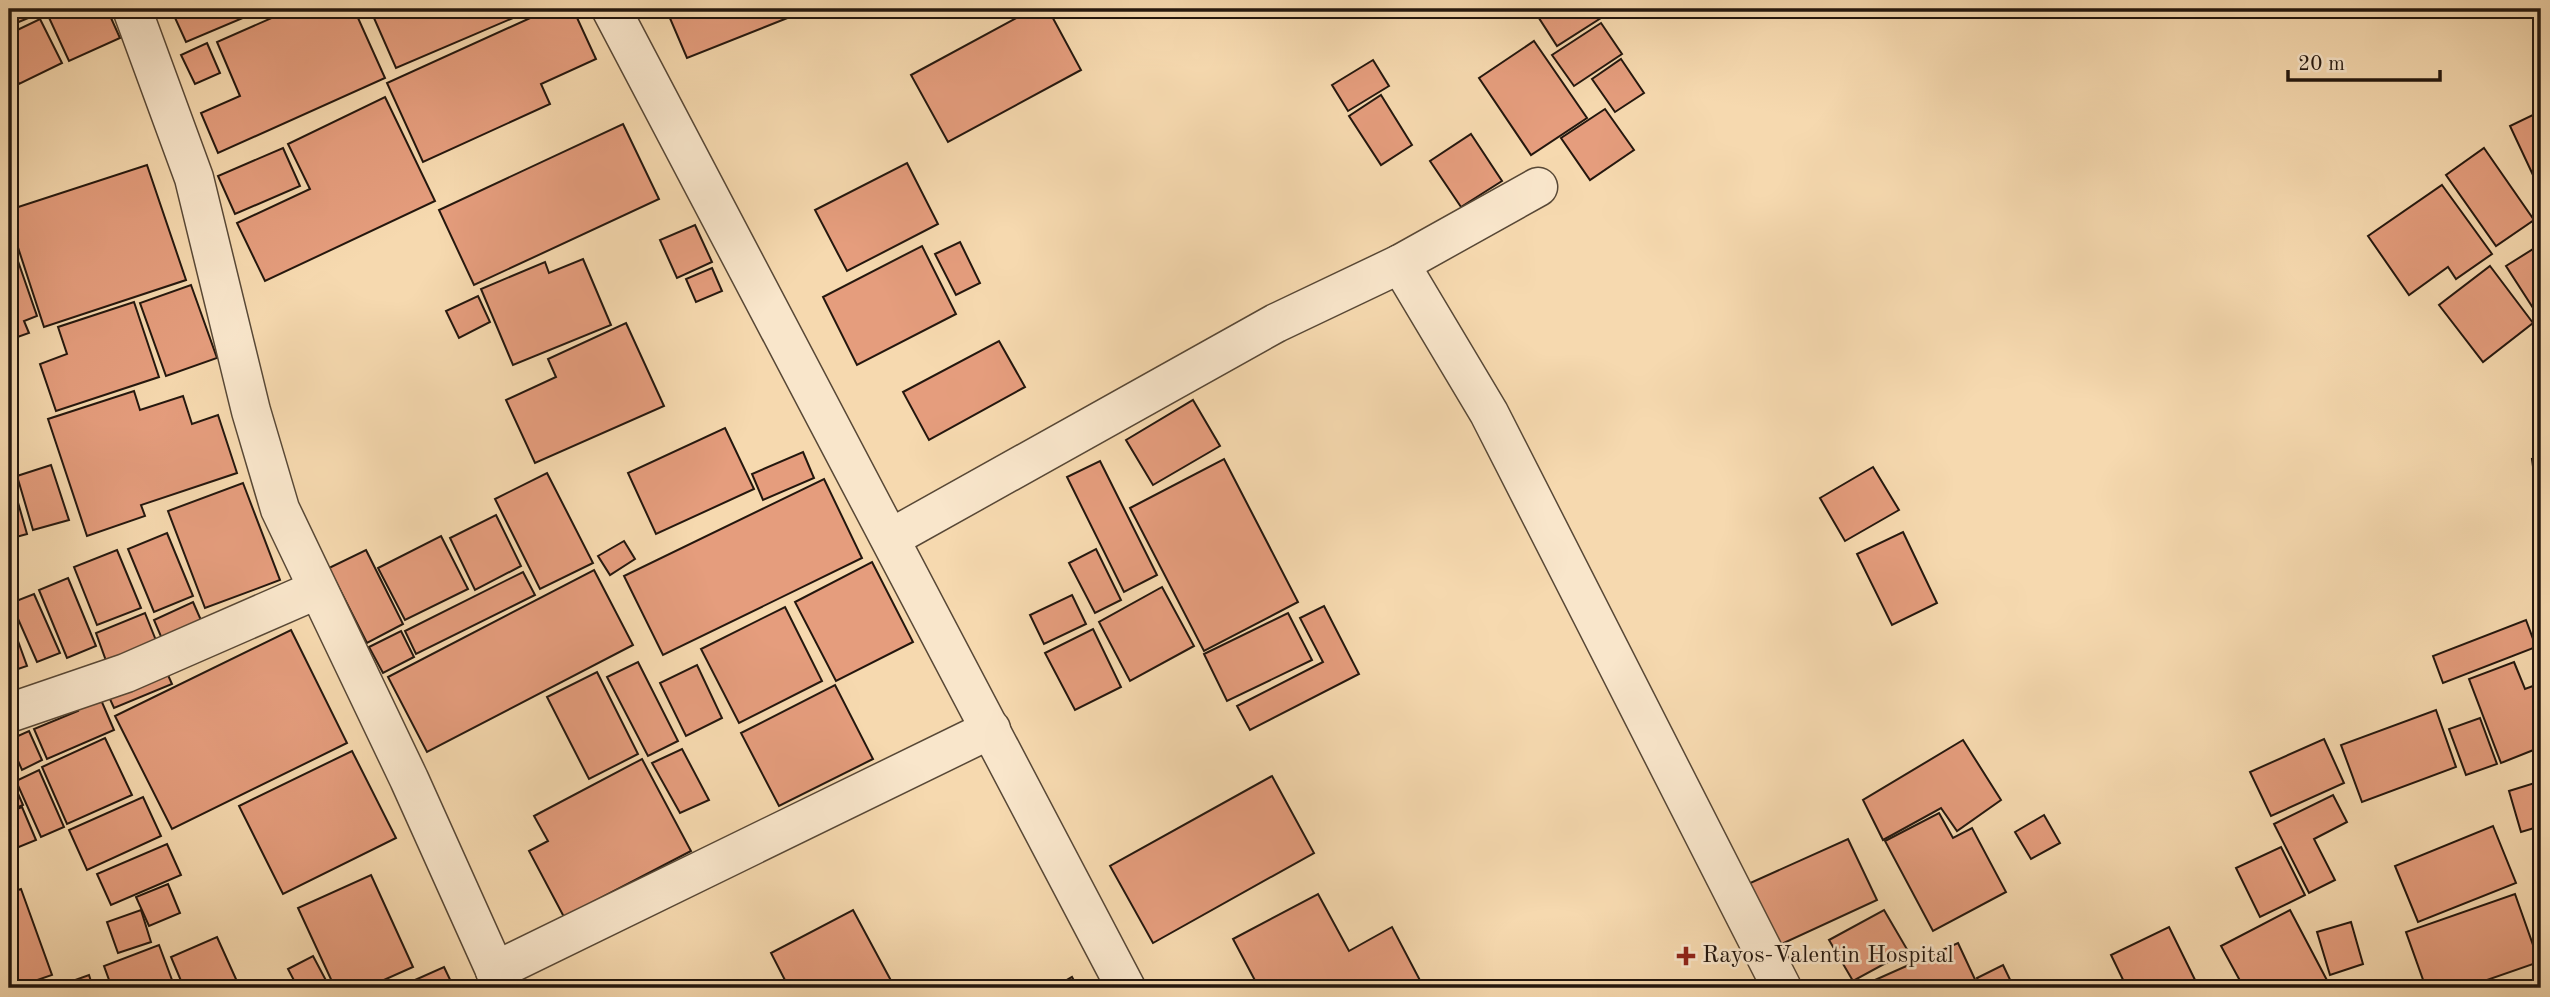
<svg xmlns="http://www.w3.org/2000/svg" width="2550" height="997" font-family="'Old Standard TT',serif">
<rect width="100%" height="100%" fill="#f6d9af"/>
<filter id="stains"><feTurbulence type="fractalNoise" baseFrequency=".00286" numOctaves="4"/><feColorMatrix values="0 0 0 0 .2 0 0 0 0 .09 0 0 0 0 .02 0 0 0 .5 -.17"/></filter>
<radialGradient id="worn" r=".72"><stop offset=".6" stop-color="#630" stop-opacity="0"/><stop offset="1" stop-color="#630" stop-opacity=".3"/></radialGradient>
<g fill="#e59d7d" stroke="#24170e" stroke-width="2">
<path d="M9 9H35L38 14 9 26Z"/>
<path d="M45 9H107L120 38 69 61Z"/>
<path d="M171 9H264L186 42Z"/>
<path d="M292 9H354L385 78 218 153 201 113 240 96 217 42Z"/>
<path d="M370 9H534L396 68Z"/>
<path d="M550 9H573L596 59 541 84 550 104 423 162 387 83Z"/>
<path d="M666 9H810L687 58Z"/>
<path d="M1033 9H1048L1081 70 948 142 911 75Z"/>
<path d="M1547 9H1595L1601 18 1557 46 1537 15Z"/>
<path d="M40 19 62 63 19 84 9 63V34Z"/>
<path d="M1601 23 1622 54 1574 86 1552 55Z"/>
<path d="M1534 41 1587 118 1531 155 1479 78Z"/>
<path d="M207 43 220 73 195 84 181 55Z"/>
<path d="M1621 59 1644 93 1615 112 1592 79Z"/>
<path d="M1373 60 1389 86 1348 111 1332 85Z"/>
<path d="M1381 95 1412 145 1381 165 1349 116Z"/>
<path d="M385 97 435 201 265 281 237 223 310 189 288 144Z"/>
<path d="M1605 109 1634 150 1590 180 1561 138Z"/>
<path d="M2541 111V189L2540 190 2510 126Z"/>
<path d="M623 124 659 199 474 285 439 210Z"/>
<path d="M1471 134 1502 181 1461 207 1430 161Z"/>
<path d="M283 148 300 186 235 214 218 176Z"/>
<path d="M2484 148 2534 220 2496 246 2446 175Z"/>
<path d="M907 163 938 224 847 271 815 210Z"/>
<path d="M147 165 186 280 44 327 9 220V210Z"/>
<path d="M2442 185 2492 254 2456 279 2448 267 2409 295 2368 236Z"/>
<path d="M695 225 712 262 677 278 660 240Z"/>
<path d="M11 241 37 316 24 321 29 333 9 340V242Z"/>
<path d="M960 242 980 283 956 295 935 254Z"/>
<path d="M2541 244V306L2535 311 2506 266Z"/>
<path d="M922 246 956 314 857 365 823 297Z"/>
<path d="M583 259 611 325 513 365 481 289 545 262 549 273Z"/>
<path d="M2490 266 2533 323 2483 362 2439 305Z"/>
<path d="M712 268 722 291 696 302 686 279Z"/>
<path d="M191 285 217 358 166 376 140 303Z"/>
<path d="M478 296 490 322 459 338 446 311Z"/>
<path d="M134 302 159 377 56 411 40 364 67 354 58 327Z"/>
<path d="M626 323 664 406 535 463 506 400 556 377 548 359Z"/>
<path d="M999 341 1025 387 929 440 903 392Z"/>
<path d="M134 391 140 410 183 396 192 424 218 415 237 473 141 505 145 516 87 536 48 419Z"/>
<path d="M1193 400 1220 446 1153 485 1126 440Z"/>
<path d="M725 428 754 489 656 534 628 473Z"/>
<path d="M803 452 814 478 763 500 752 474Z"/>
<path d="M2541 458V506H2538L2532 459Z"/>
<path d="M1224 459 1298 602 1204 651 1130 508Z"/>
<path d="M1100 461 1157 575 1124 592 1067 477Z"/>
<path d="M51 465 69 520 33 530 17 476Z"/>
<path d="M1873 467 1899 510 1845 541 1820 498Z"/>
<path d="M9 471 27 534 9 539Z"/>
<path d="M547 473 593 563 540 589 495 499Z"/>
<path d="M824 479 862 558 663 655 624 576Z"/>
<path d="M243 483 280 580 205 608 168 511Z"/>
<path d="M496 515 521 566 475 590 450 538Z"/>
<path d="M1903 532 1937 603 1892 625 1857 554Z"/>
<path d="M167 533 193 596 154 612 128 549Z"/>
<path d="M441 536 468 589 405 620 378 568Z"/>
<path d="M624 541 635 559 610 575 598 556Z"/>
<path d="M1096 549 1121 600 1095 613 1069 563Z"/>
<path d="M117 550 141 608 97 625 74 567Z"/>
<path d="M366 550 403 624 367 643 329 568Z"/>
<path d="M872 562 913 642 836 681 795 602Z"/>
<path d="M594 570 633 645 427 752 388 677Z"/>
<path d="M523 572 535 595 416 654 405 631Z"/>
<path d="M68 578 96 646 67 658 39 590Z"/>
<path d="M1162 587 1194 646 1130 681 1099 622Z"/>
<path d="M34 594 60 653 37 662 11 603Z"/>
<path d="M1072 595 1086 624 1044 644 1030 615Z"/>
<path d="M193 602 204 627 165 646 154 620Z"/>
<path d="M1324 606 1359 674 1250 730 1237 706 1323 662 1300 618Z"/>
<path d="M785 607 822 681 739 723 701 649Z"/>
<path d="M145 613 159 648 109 669 96 633Z"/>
<path d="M1288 613 1312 660 1227 701 1204 654Z"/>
<path d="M2526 620 2536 647 2443 683 2433 656Z"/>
<path d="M1093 629 1121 687 1075 710 1045 653Z"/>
<path d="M14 630 27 666 9 672V632Z"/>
<path d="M291 630 347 743 172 829 115 716Z"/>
<path d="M401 631 414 657 383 673 369 647Z"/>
<path d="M638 662 678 741 648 756 607 677Z"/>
<path d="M2514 662 2525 689 2541 683V747L2501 763 2469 679Z"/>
<path d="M163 664 172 684 114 708 105 688Z"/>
<path d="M697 665 722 718 686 736 660 683Z"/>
<path d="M597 672 638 754 589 779 547 697Z"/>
<path d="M835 685 873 759 779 806 741 733Z"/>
<path d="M98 693 114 730 47 759 34 729 78 711 75 703Z"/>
<path d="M2436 710 2456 767 2362 802 2341 745Z"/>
<path d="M2480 718 2497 764 2466 775 2449 729Z"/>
<path d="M29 731 42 760 22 770 9 740Z"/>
<path d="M105 738 132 795 67 824 42 767Z"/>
<path d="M2324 739 2344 783 2271 816 2250 772Z"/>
<path d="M1963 740 2001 800 1957 831 1941 808 1883 840 1863 800Z"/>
<path d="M682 749 709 800 680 813 652 763Z"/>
<path d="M352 751 396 838 283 894 239 806Z"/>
<path d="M642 759 691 851 564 917 529 851 548 841 534 816Z"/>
<path d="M39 770 64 827 41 837 16 781Z"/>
<path d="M9 773 23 805 9 811Z"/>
<path d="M1272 776 1314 853 1153 943 1110 866Z"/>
<path d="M2541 781V826L2521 832 2509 791Z"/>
<path d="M2333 795 2347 822 2314 839 2335 880 2309 893 2274 824Z"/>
<path d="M143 797 161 836 87 870 69 830Z"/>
<path d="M22 807 36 840 9 851V812Z"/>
<path d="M1939 813 1953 838 1972 828 2006 892 1933 931 1885 841Z"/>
<path d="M2044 815 2060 843 2031 859 2015 832Z"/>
<path d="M2493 826 2516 883 2418 922 2395 866Z"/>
<path d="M1848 839 1877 900 1777 946 1748 884Z"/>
<path d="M167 844 181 875 111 905 97 874Z"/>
<path d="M2281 847 2305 895 2260 917 2236 868Z"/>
<path d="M371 875 413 967 366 988H335L298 908Z"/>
<path d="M168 884 180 913 149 926 136 897Z"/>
<path d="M21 889 52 975 20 986 9 953V893Z"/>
<path d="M1318 894 1349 951 1392 927 1424 988H1259L1233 939Z"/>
<path d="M2515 894 2539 962 2464 988H2426L2406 932Z"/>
<path d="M141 910 151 942 118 953 107 922Z"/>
<path d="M853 910 895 988H789L771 953Z"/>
<path d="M1884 910 1908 951 1853 981 1829 940Z"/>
<path d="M2290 910 2330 986 2324 988H2244L2221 946Z"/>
<path d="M2351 922 2363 964 2330 975 2317 932Z"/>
<path d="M2169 927 2199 988H2127L2111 955Z"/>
<path d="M217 937 240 988H184L171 957Z"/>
<path d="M1958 943 1979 988H1857Z"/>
<path d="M159 945 175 988H112L104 966Z"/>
<path d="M313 956 330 988H298L288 969Z"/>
<path d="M2003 965 2014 988H1982L1977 978Z"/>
<path d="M444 967 454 988H397Z"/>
<path d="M89 975 93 988H53Z"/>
<path d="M1072 977 1078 988H1053Z"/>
</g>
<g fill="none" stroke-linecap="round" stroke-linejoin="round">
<g stroke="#584836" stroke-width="41">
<g id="street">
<path d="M132 9 194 178 251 411 280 509 409 779 503 988"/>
<path d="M611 9 1126 988"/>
<path d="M1400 264 1538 187"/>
<path d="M891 538 1276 323 1400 264 1489 413 1782 988"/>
<path d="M9 713 126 673 316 590"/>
<path d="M495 971 991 729"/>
</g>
</g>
<use href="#street" stroke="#f9e6cb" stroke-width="38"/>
</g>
<path fill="#8f2418" stroke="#f9e6cb" stroke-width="2.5" d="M1682.5 945.5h7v7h7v7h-7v7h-7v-7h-7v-7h7z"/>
<g text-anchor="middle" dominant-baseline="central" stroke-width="5" stroke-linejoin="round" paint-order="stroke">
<g font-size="24" fill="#24170e" stroke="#f9e6cb" text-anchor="start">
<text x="1702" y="956">Rayos-Valentin Hospital</text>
</g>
</g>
<rect width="2550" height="997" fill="none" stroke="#f6d9af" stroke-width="35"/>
<rect x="10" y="10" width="2529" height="976" fill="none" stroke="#24170e" stroke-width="3.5"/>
<rect x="18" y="18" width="2515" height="962" fill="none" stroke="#24170e" stroke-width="2"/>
<path d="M2288 70v10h152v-10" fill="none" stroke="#24170e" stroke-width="3.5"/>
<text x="2298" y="70" font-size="21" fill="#24170e" stroke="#f9e6cb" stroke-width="5" paint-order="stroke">20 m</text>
<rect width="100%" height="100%" filter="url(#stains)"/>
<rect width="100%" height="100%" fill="url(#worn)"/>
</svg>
